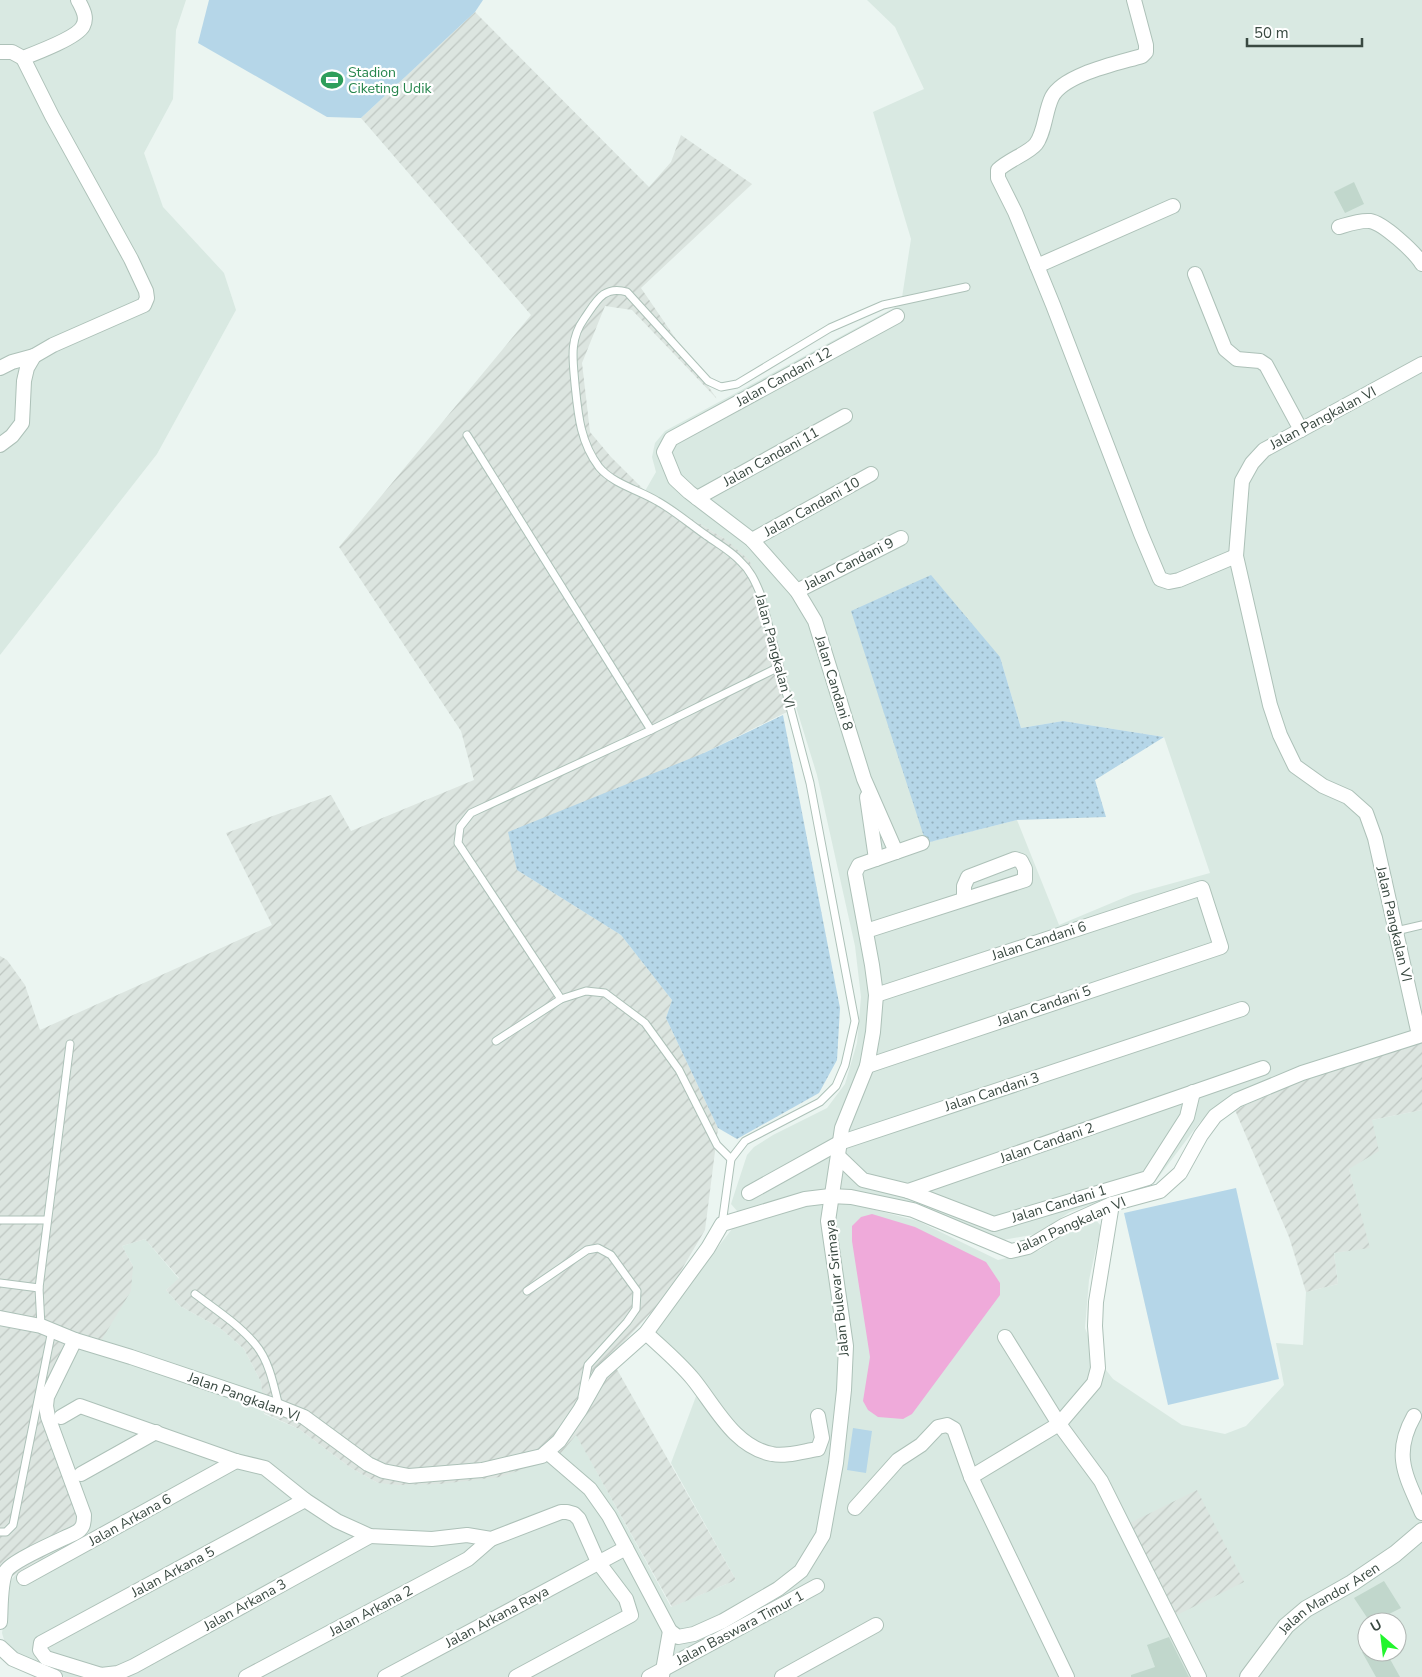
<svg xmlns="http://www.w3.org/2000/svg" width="1422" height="1677" font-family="'Nunito Sans',sans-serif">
<defs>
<pattern id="industrial-furrows" width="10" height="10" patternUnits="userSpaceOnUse" patternTransform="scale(1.25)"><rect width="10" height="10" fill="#dce5e0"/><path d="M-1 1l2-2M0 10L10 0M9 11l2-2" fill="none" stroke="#bec6c1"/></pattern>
<pattern id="grass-dots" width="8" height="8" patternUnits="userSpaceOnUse" patternTransform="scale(1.25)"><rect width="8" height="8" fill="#b5d6e8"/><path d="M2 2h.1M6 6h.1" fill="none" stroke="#94b0be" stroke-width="1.8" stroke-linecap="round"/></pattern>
</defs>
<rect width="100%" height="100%" fill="#ebf5f1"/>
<g fill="#d9e9e2" fill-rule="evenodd">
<path d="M0 0H186L176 30 173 99 144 153 163 207 224 273 236 310 157 454 0 655Z"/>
<path d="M867 0H1422V1042L1355 1056 1282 1074 1230 1099 1200 1122 1154 1183 1070 1212 1036 1234 998 1241 928 1208 852 1190V1204L918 1221 998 1260 1040 1250 1081 1222 1095 1219 1101 1226 1089 1280 1085 1328 1096 1357 1113 1379 1182 1425 1225 1434 1246 1426 1284 1385 1276 1343 1303 1345 1306 1292 1338 1284 1334 1253 1369 1247 1349 1169 1372 1120 1422 1110V1677H65L40 1668 12 1653 6 1646 2 1633 11 1580 17 1573 84 1533 51 1404 77 1352 101 1341 133 1266 122 1246 145 1239 179 1279 166 1290 180 1306 220 1328 244 1349 261 1382 264 1414 299 1429 351 1468 378 1483 576 1434 671 1607 736 1580 671 1463 698 1391 651 1342 667 1313 732 1229 758 1217 807 1205 811 1191 738 1212 731 1204 747 1155 754 1147 773 1135 827 1108 845 1084 857 1043 861 997 855 946 817 775 779 652 725 539 645 491 656 472 652 457 655 443 665 431 901 304 911 239 873 112 924 89 895 27ZM1000 657 1021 728 1063 721 1164 737 1210 873 1133 894 1059 925 1017 820 926 843ZM1367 1622H1397V1652H1367Z"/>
</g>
<g fill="url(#industrial-furrows)">
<path d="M475 12 649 187 671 162 681 135 752 184 641 288 717 399 632 310 605 306 582 363 590 432 611 457 645 491 725 539 749 560 763 590 795 708 704 753 517 870 621 935 672 1000 666 1018 718 1128 705 1230 666 1296 610 1357 736 1580 672 1607 576 1435 557 1458 500 1477 440 1484 398 1485 378 1483 351 1468 299 1429 264 1413 261 1382 244 1349 220 1328 180 1306 166 1290 179 1278 145 1239 122 1246 133 1266 131 1291 101 1341 77 1352 51 1404 84 1533 17 1573 0 1585V956L7 960 25 985 40 1030 272 925 226 833 331 795 351 831 474 780 461 731 339 547 531 315 361 118Z"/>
<path d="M1422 1042V1110L1372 1120 1379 1151 1349 1169 1370 1248 1334 1253 1338 1284 1306 1292 1289 1237 1235 1110 1355 1056Z"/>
<path d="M1197 1490 1244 1582 1177 1615 1128 1524Z"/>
</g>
<g fill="url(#grass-dots)">
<path d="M931 575 1000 657 1021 728 1063 721 1164 737 1095 780 1106 817 1017 820 926 843 851 611Z"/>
<path d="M783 715 840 1008 837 1060 819 1093 737 1139 718 1128 666 1018 672 1000 621 935 517 870 508 832 704 753Z"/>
</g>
<g fill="#b5d6e8">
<path d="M209 0H483L475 12 361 118 327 117 198 43Z"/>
<path d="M1236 1188 1279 1379 1168 1405 1124 1213Z"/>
<path d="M853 1428 872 1431 866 1473 847 1470Z"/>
</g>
<path fill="#efaada" d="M872 1214 915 1227 986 1262 1000 1283V1295L912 1414 903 1419 878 1417 868 1410 863 1401 870 1357 852 1241V1226L861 1217Z"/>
<g fill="#c1d7cc">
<path d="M1354 182 1364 204 1345 213 1334 192Z"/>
<path d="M1384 1581 1401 1608 1373 1622H1370L1354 1598Z"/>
<path d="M1169 1637 1189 1677H1131V1675L1155 1667 1147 1645Z"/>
<path d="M1362 1652H1386L1400 1677H1376Z"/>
</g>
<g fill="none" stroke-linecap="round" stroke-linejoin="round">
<g stroke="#adc1b8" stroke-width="9">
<g id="service">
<path d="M467 435 651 730"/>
<path d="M1396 931 1422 925"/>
<path d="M561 999 586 991 605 993 645 1023 679 1070 717 1145 731 1159"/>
<path d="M496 1041 561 999 458 843 460 827 471 813 651 730 779 667"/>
<path d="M0 1220H47"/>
<path d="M722 1224 731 1159 745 1141 820 1102 836 1086 845 1065 855 1021 810 783 760 593C755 581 750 570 740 561 731 551 718 544 707 536 691 525 675 511 657 501 639 490 613 484 599 467 580 442 578 414 575 384 573 360 569 340 584 319 596 302 603 285 627 292L708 381 721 387 737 384 830 328 883 305 966 287"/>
<path d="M0 1283 39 1288"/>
<path d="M527 1291 587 1250 598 1248 611 1255 637 1291 636 1309 627 1322 588 1365 582 1397"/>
<path d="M195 1294C215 1309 238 1324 255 1344 269 1360 274 1386 279 1407"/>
<path d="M41 1326 39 1288 70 1044"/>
<path d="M0 1532H6L13 1525 52 1330"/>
</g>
</g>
<g stroke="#adc1b8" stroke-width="16">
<g id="minor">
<path d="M1134 0 1146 45V52L1142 56C1119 63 1064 74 1052 97 1045 111 1045 132 1036 144 1029 153 1008 160 998 170V178L1015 212 1053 305 1141 534 1160 579 1169 582 1179 580 1236 556"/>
<path d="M0 52H12L23 58C36 53 78 37 83 26 88 17 82 8 78 0"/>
<path d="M1339 227C1349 224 1360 220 1370 221 1383 223 1415 252 1422 264"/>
<path d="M1037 266 1173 206"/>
<path d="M1195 274 1225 349 1237 359 1260 361 1266 365 1301 430"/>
<path d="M0 368 12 362 34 356"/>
<path d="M0 445 12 436 22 423 24 381 27 368 34 356 53 345 144 305 147 298 146 291 131 259 52 116 23 58"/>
<path d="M697 498 845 416"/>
<path d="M752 540 871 474"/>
<path d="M797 591 901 538"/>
<path d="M867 797 876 859"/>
<path d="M896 852 864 779 815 621 797 591 752 540 689 492 675 479 664 452 671 439 897 316"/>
<path d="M866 931 1025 880V869L1021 861 1015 859 968 877 964 886V899"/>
<path d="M1419 1035 1375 838 1366 813 1348 797 1323 786 1295 766 1280 735 1270 705 1236 556 1242 481 1252 463 1264 450 1422 364"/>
<path d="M867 1066 1221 947 1202 888 876 995"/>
<path d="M838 1156 863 1180 908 1191 1263 1068"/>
<path d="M908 1191 994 1224 1148 1178 1187 1117 1193 1092"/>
<path d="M749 1193 839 1143 1242 1009"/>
<path d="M0 1318 41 1326 75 1340 131 1357 279 1407 304 1417 368 1464 383 1471 409 1476 482 1470 542 1456 559 1441 580 1410 601 1373 646 1333 708 1248 722 1224 805 1199 830 1196 851 1197 913 1210 1011 1251 1028 1247 1063 1226 1112 1204 1160 1191 1180 1173 1201 1135 1215 1116 1237 1100 1302 1073 1422 1035"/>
<path d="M646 1333C662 1348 679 1362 693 1379 715 1406 734 1447 772 1454 786 1457 804 1451 818 1449L822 1438 818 1416"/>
<path d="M1005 1337 1059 1424 1101 1481 1199 1677"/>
<path d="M1414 1416C1392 1455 1406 1476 1422 1513"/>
<path d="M61 1417 80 1406 236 1461 265 1468 305 1500 337 1521 370 1536 432 1539 467 1535 491 1539 561 1512H567L574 1514 579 1519 598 1562 626 1599 631 1615 516 1677"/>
<path d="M547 1452 590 1489 609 1516 670 1631 678 1637 694 1634 723 1621 778 1589 801 1571 823 1535 836 1463 844 1390 846 1346 828 1221 842 1128 867 1066 873 1032 876 995 872 965 855 873 859 865 922 843"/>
<path d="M81 1474 156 1432"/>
<path d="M971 1477 1059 1424 1094 1383 1098 1368 1095 1326 1096 1302 1112 1204"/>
<path d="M305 1500 41 1643 40 1650 46 1658 101 1675 118 1673 134 1666 370 1536"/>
<path d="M855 1508 898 1460 921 1445 938 1427 947 1425 954 1429 971 1477 1067 1677"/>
<path d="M24 1578 236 1461"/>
<path d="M0 1622C1 1608 0 1583 6 1571 13 1560 61 1540 75 1533 83 1529 84 1524 84 1515L48 1417 46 1406 47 1397 75 1340"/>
<path d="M0 1647 13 1659 55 1677"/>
<path d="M662 1676 670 1631"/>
<path d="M246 1677 468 1559 491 1539"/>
<path d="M385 1677 626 1548"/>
<path d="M649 1677 817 1586"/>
<path d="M782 1677 876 1625"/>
</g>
</g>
<g stroke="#adc1b8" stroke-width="18">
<g id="tertiary">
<path id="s1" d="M1248 1677 1286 1626 1306 1609 1352 1583 1395 1554 1422 1531"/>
</g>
</g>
<use href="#service" stroke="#fff" stroke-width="7"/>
<use href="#minor" stroke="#fff" stroke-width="14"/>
<use href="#tertiary" stroke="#fff" stroke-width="16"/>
</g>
<defs>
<g id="stadium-bare" transform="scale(1.725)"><path d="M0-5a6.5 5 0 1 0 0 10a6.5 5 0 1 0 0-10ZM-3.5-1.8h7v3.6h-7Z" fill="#2e9e5b" stroke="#fff" stroke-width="2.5" paint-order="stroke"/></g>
</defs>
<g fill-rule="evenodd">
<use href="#stadium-bare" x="332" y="80"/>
</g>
<g text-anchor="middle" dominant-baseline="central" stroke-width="4.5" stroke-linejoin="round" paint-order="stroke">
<g font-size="14" fill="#27864d" stroke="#fff" text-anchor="start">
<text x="348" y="72">Stadion<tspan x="348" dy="16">Ciketing Udik</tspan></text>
</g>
<g font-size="14" fill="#394941" stroke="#fff">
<text transform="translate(784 377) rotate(-29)">Jalan Candani 12</text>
<text transform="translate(1323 418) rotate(-28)">Jalan Pangkalan VI</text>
<text transform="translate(771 457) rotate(-29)">Jalan Candani 11</text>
<text transform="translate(812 507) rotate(-29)">Jalan Candani 10</text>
<text transform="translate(849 564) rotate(-27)">Jalan Candani 9</text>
<text transform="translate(775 651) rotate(75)">Jalan Pangkalan VI</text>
<text transform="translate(834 683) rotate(73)">Jalan Candani 8</text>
<text transform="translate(1394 924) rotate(77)">Jalan Pangkalan VI</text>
<text transform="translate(1039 941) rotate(-18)">Jalan Candani 6</text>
<text transform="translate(1044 1006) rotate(-19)">Jalan Candani 5</text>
<text transform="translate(992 1092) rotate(-18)">Jalan Candani 3</text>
<text transform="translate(1047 1143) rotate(-19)">Jalan Candani 2</text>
<text transform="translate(1059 1204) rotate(-17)">Jalan Candani 1</text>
<text transform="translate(1071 1225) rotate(-24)">Jalan Pangkalan VI</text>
<text transform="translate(837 1288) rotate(-96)">Jalan Bulevar Srimaya</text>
<text transform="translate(244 1397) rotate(20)">Jalan Pangkalan VI</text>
<text transform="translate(130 1520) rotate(-29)">Jalan Arkana 6</text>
<text transform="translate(173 1572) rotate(-28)">Jalan Arkana 5</text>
<text stroke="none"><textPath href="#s1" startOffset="115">Jalan Mandor Aren</textPath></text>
<text transform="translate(245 1605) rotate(-29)">Jalan Arkana 3</text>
<text transform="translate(371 1611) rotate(-28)">Jalan Arkana 2</text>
<text transform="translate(497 1617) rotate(-28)">Jalan Arkana Raya</text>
<text transform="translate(740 1628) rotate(-28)">Jalan Baswara Timur 1</text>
</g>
</g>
<g transform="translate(1382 1637) rotate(332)"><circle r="24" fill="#ffffff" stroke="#b0b6b3"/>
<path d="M0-4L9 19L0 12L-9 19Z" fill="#22f52d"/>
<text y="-8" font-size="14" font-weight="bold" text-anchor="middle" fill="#394941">U</text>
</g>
<path d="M1247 38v8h115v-8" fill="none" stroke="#394941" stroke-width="2.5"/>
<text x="1254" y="38" font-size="15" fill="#394941" stroke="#ffffff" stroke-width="4" paint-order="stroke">50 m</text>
</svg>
